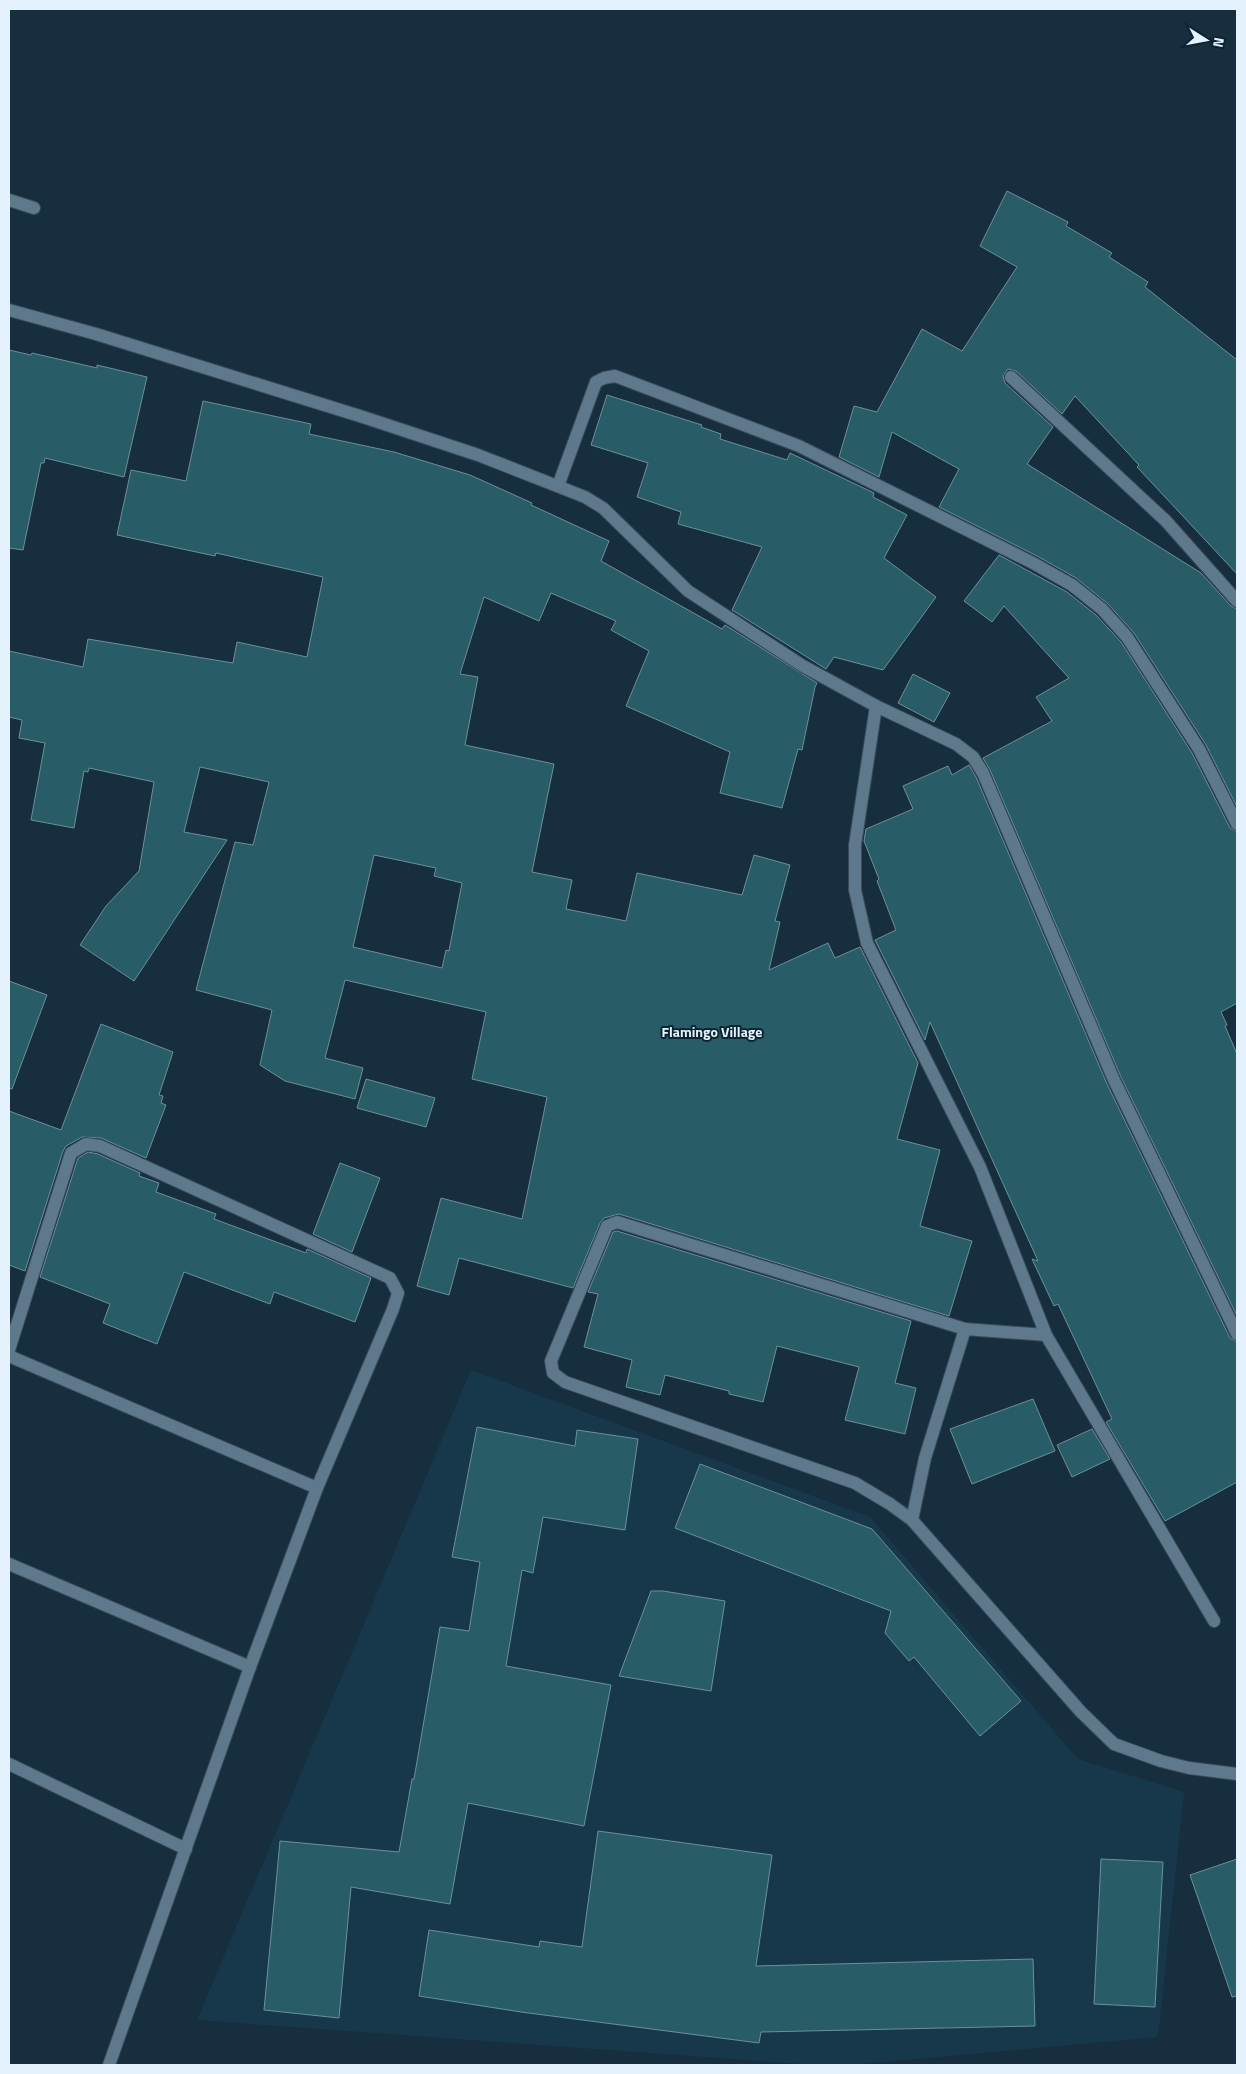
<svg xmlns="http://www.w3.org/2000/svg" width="1246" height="2074" font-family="'Titillium Web',sans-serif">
<rect width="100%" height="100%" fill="#162e3d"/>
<path fill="#17384b" d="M471 1370 870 1517 1078 1759 1184 1792 1158 2037 852 2065H815L197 2020Z"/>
<g fill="#285d68" stroke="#6c9098" fill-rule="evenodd">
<path d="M1007 191 1068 222 1066 226 1112 253 1109 257 1148 282 1145 287 1237 360V574L1137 467 1139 465 1075 396 1062 414 1016 371 1008 369 1003 376 1005 383 1053 427 1027 464 1201 573 1231 606 1237 609V807L1206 745 1134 633 1108 604 1076 578 1037 556 939 507 959 469 892 432 879 477 839 457 854 406 877 412 922 329 962 351 1017 267 980 246Z"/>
<path d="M9 350 31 355 32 353 97 368V365L147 377 124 477 45 458 44 463H41L23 550 9 548Z"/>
<path d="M607 395 702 425 701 427 721 434 720 439 787 460 790 453 874 493 873 497 907 515 884 558 936 597 883 670 834 657 826 669 732 610 762 547 678 524 681 512 637 497 648 463 591 445Z"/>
<path d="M203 401 311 424 309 434 394 452 470 475 532 503 531 505 609 541 601 561 722 629 725 625 817 683 815 687 802 750 798 749 782 808 720 793 730 752 626 706 649 651 611 630 616 621 551 593 539 621 484 597 460 674 478 677 465 745 554 764 532 872 572 880 566 909 626 921 637 873 742 895 754 855 790 865 775 921 780 922 769 970 828 943 835 958 860 947 918 1063 897 1139 940 1150 920 1226 972 1241 949 1316 619 1214 604 1218 600 1223 573 1288 459 1258 449 1295 417 1286 441 1198 522 1219 547 1097 472 1079 486 1012 345 980 325 1058 363 1068 355 1099 285 1081 260 1065 272 1010 196 990 235 842 253 845 269 782 200 767 184 832 227 840 134 981 80 945 106 906 139 871 154 782 89 768 88 772 84 771 74 828 31 820 45 743 19 738 22 720 9 717V651L83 667 88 639 233 663 237 642 307 657 323 577 216 553 215 556 117 535 131 470 186 481ZM374 855 436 868 434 876 462 883 449 951 446 950 442 968 353 947Z"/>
<path d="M999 555 1067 592 1096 615 1121 642 1192 753 1230 828 1237 832V1003L1221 1012 1227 1025 1225 1026 1237 1054V1316L1121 1077 990 770 983 758 1052 721 1036 697 1069 678 1004 606 992 622 964 601Z"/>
<path d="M913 674 950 693 934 722 898 703Z"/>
<path d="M969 765 976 777 1107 1084 1230 1338 1237 1342V1482L1165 1521 1106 1422 1112 1419 1058 1304 1054 1306 1032 1259 1038 1261 930 1022 925 1040 875 940 896 930 877 881 879 879 864 841 866 829 913 809 903 786 948 766 952 775Z"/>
<path d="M9 981 47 995 12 1089 9 1088Z"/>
<path d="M101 1024 173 1052 159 1095 163 1096 161 1103 166 1105 146 1158 101 1138 82 1137 66 1146 63 1151 25 1271 9 1265V1111L61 1130Z"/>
<path d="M366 1079 435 1098 426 1127 357 1108Z"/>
<path d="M88 1152 98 1154 140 1173 139 1176 159 1183 156 1192 216 1214 214 1219 306 1253 307 1249 371 1278 355 1322 274 1292 270 1304 184 1272 157 1344 103 1323 110 1304 40 1277 78 1158Z"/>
<path d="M340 1163 380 1178 352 1252 313 1234Z"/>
<path d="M617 1231 911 1321 895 1383 916 1388 905 1434 845 1420 859 1367 777 1346 763 1402 729 1394V1391L665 1375 660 1395 626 1387 632 1360 584 1347 598 1294 588 1292 613 1232Z"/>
<path d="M1033 1399 1055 1451 972 1484 950 1429Z"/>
<path d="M477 1427 575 1446 577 1430 638 1439 625 1530 543 1517 533 1573 522 1570 506 1666 611 1685 584 1826 468 1803 450 1904 351 1887 339 2018 264 2010 280 1841 399 1852 412 1779H414L440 1627 469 1631 480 1562 452 1557Z"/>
<path d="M1092 1429 1110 1459 1072 1477 1057 1445Z"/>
<path d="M700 1464 872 1529 1021 1701 980 1736 914 1657 909 1661 885 1633 891 1611 675 1528Z"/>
<path d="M651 1591H663L725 1601 711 1691 619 1676Z"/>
<path d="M598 1831 772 1855 756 1966 1033 1959 1035 2026 761 2032 759 2043 521 2012 419 1996 429 1930 539 1947 540 1941 582 1947Z"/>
<path d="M1101 1859 1163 1862 1155 2007 1094 2004Z"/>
<path d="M1237 1859V1996L1232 1997 1190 1875Z"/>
</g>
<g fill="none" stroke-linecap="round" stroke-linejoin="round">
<g stroke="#374b58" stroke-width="14">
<g id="minor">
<path d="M9 200 34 208"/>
<path d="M9 310 96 334 363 417 478 455 585 497 603 508 688 591 803 666 876 706 956 744 973 757 983 773 1114 1080 1237 1334"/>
<path d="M1011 377 1166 521 1237 601"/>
<path d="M558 486 596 382 604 378 615 376 799 446 1033 563 1072 585 1102 609 1127 637 1199 749 1237 824"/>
<path d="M876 706 855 845V890L867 943 980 1167 1046 1335 1214 1621"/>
<path d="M1046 1335 965 1329 617 1222 607 1226 551 1361 553 1373 565 1382 855 1483 890 1504 912 1520 1081 1712 1114 1744 1161 1761 1189 1768 1237 1774"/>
<path d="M9 1350 71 1153 86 1144 100 1146 390 1278 398 1293 393 1309 317 1488"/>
<path d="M9 1356 317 1488 250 1667 109 2065"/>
<path d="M912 1520 925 1458 965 1329"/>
<path d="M9 1564 250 1667"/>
<path d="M9 1764 186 1849"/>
</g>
</g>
<use href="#minor" stroke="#5e798b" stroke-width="12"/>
</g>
<g text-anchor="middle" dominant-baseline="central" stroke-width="4" stroke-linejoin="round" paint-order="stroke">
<g font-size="14" font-weight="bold" fill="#e4f2fd" stroke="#0b2433">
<text x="712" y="1031">Flamingo Village</text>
</g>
</g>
<rect width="1246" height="2074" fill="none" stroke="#e4f2fd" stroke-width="20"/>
<g transform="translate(1206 40) rotate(101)" stroke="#0b2433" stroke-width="4" paint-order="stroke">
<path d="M0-4L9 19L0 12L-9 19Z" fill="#e4f2fd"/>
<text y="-8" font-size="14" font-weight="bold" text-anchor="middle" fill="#e4f2fd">N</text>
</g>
</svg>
